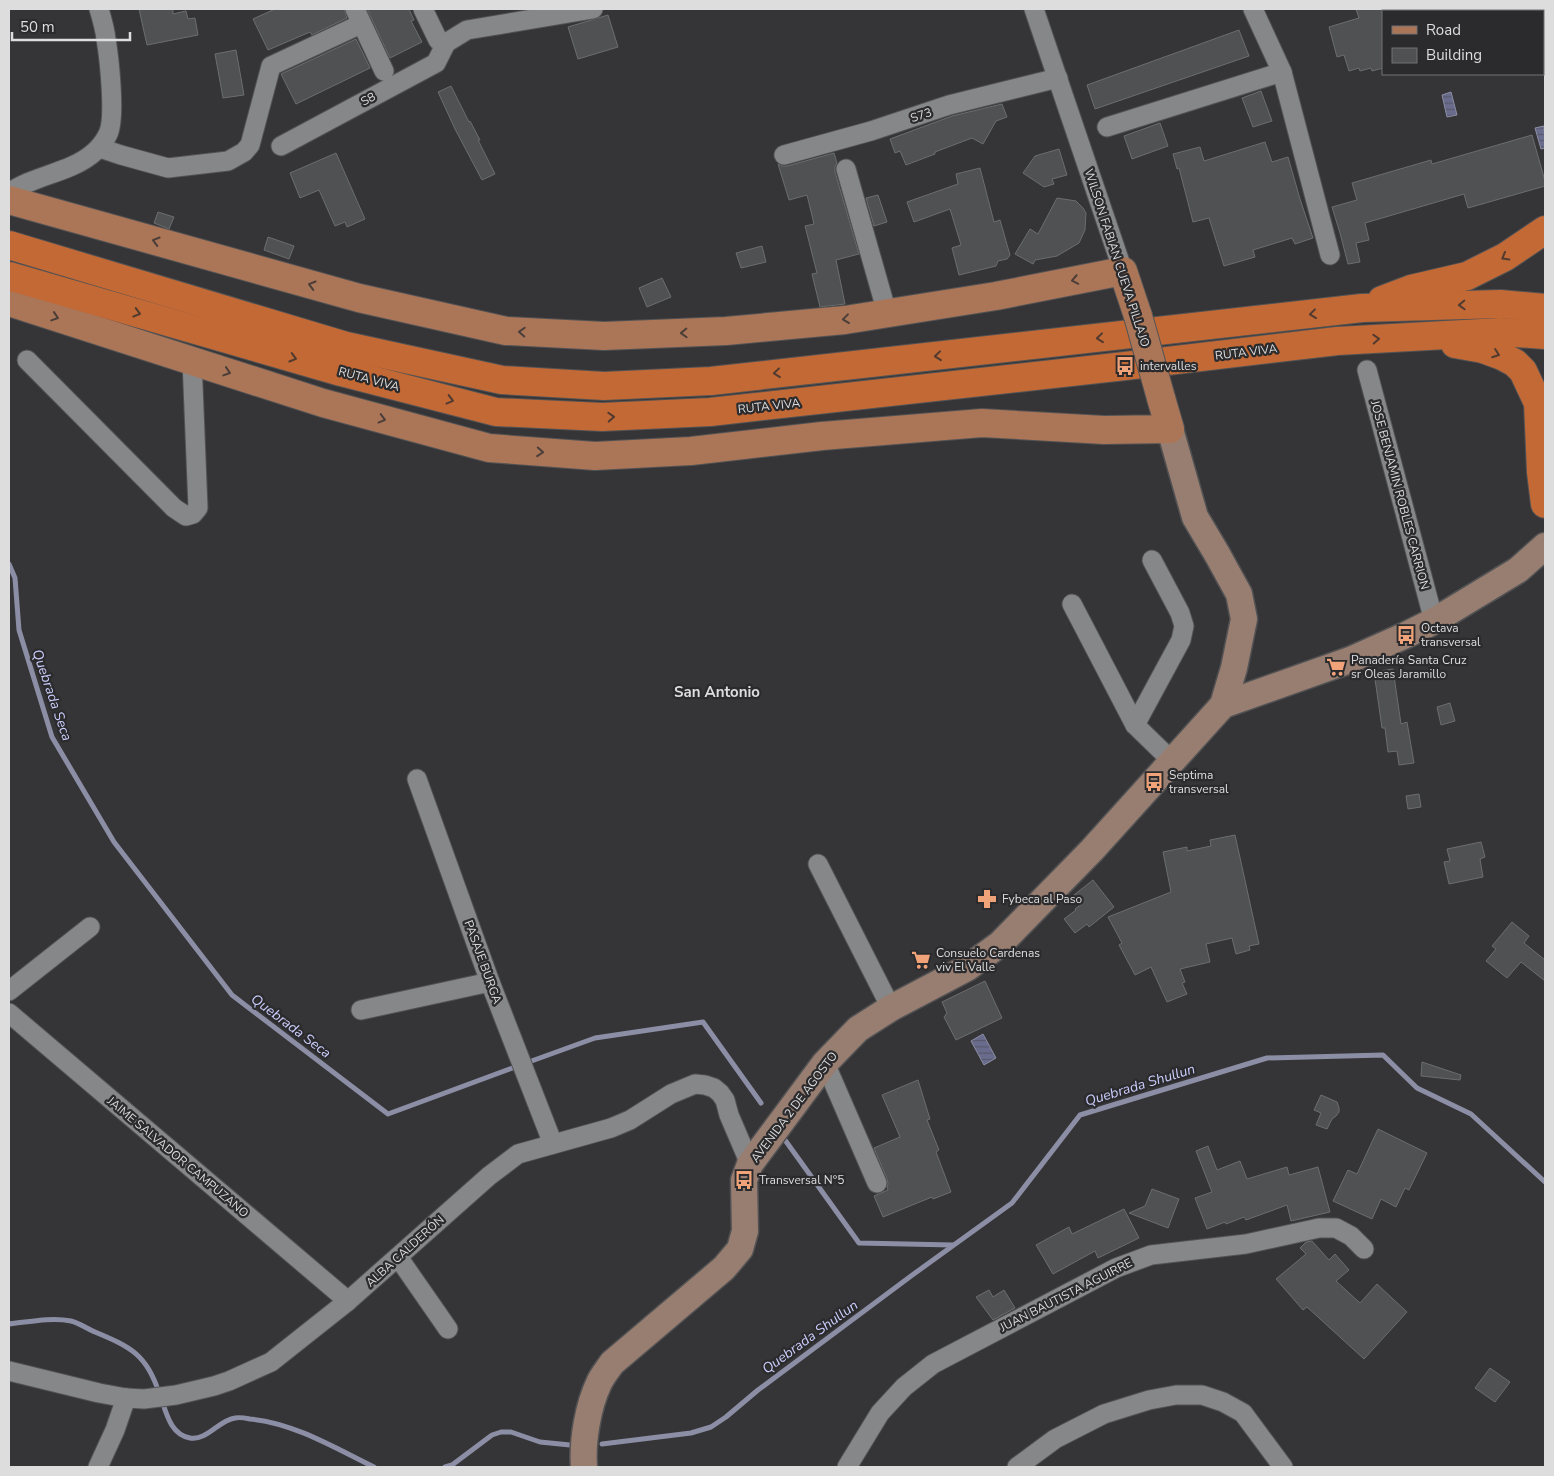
<svg xmlns="http://www.w3.org/2000/svg" width="1554" height="1476" font-family="'Nunito Sans',sans-serif">
<defs>
<pattern id="water-rules" width="6" height="5" patternUnits="userSpaceOnUse" patternTransform="scale(1.25)"><rect width="6" height="5" fill="#6a6c8d"/><path d="M0 2.5h6" fill="none" stroke="#58596c"/></pattern>
</defs>
<rect width="100%" height="100%" fill="#353537"/>
<g fill="url(#water-rules)" stroke="#8c8ea5">
<path d="M1451 92 1457 115 1447 117 1442 95Z"/>
<path d="M1544 126 1545 148 1541 149 1535 128Z"/>
<path d="M983 1034 996 1058 984 1065 971 1041Z"/>
</g>
<g fill="none" stroke-linecap="round" stroke-linejoin="round">
<g stroke="#8c8ea5" stroke-width="5">
<path d="M9 564 15 578 19 630 52 737 114 842 232 995 388 1114 518 1066"/>
<path d="M526 1063 595 1038 703 1022 761 1103"/>
<path d="M785 1140 859 1243 953 1245"/>
<path d="M9 1324C28 1322 51 1317 71 1321 79 1323 88 1329 95 1332 131 1347 147 1355 159 1393"/>
<path d="M162 1401C167 1416 172 1435 190 1438 207 1441 219 1420 235 1418 239 1417 245 1418 250 1419 294 1423 335 1448 374 1467"/>
<path d="M602 1444 691 1433 711 1427 726 1417 758 1390 911 1276 1012 1203 1080 1115 1267 1058 1383 1055 1417 1088 1471 1114 1545 1182"/>
<path d="M445 1467 452 1465 492 1435 501 1432H511L540 1442 570 1445"/>
</g>
</g>
<g fill="#505153" stroke="#6c6d6f">
<path d="M139 9H173V14L186 11 188 19 195 18 198 35 147 45Z"/>
<path d="M275 9H344L347 18 312 35 310 32 268 50 253 19Z"/>
<path d="M367 9H409L414 20 411 21 422 42 390 58Z"/>
<path d="M1356 9H1383V68L1372 71 1371 68 1360 71 1359 68 1349 71 1344 55 1337 57 1329 27 1359 18Z"/>
<path d="M608 15 618 47 578 59 568 27Z"/>
<path d="M1239 30 1249 56 1095 109 1087 85Z"/>
<path d="M356 39 370 68 296 104 281 74Z"/>
<path d="M236 50 244 95 223 98 215 54Z"/>
<path d="M451 86 469 122 470 121 480 140H478L495 174 482 180 455 129 438 92Z"/>
<path d="M1261 91 1272 121 1253 127 1242 98Z"/>
<path d="M1002 104 1007 117 996 121 983 144 972 138 935 152V154L906 165 900 151 895 153 890 139 952 116Z"/>
<path d="M1160 123 1168 146 1132 159 1124 136Z"/>
<path d="M1532 135 1545 181V186L1468 208 1464 194 1365 223 1369 240 1356 243 1360 262 1348 264 1340 233 1332 207 1357 200 1352 183 1431 160 1432 164Z"/>
<path d="M1265 142 1272 162 1288 157 1300 199 1313 238 1295 244 1292 238 1253 250 1255 257 1224 266 1209 218 1193 222 1179 168 1177 169 1173 154 1200 147 1204 161Z"/>
<path d="M1059 149 1067 175 1052 179 1054 184 1044 187 1023 173 1035 156Z"/>
<path d="M336 153 365 219 347 227 345 222 335 226 319 190 300 198 290 173Z"/>
<path d="M834 153 837 163 835 167V172L859 254 836 260 845 304 820 307 812 274 817 273 805 226 814 224 807 195 789 200 778 164 782 166H787Z"/>
<path d="M980 168 994 222 1000 220 1010 255 1007 259 998 261 996 266 959 275 952 248 961 245 950 209 914 222 907 202 958 184 956 174Z"/>
<path d="M878 195 887 222 874 226 866 198Z"/>
<path d="M1057 198 1076 201 1083 208 1086 213 1085 230 1079 243 1057 256 1035 260 1033 264 1015 254 1030 229 1038 234Z"/>
<path d="M158 212 174 217 169 229 154 223Z"/>
<path d="M268 237 294 246 289 259 264 250Z"/>
<path d="M762 246 766 262 741 268 736 253Z"/>
<path d="M662 278 671 297 647 307 639 288Z"/>
<path d="M1393 669 1401 724 1407 722 1414 763 1399 765 1397 751 1388 752 1385 728H1382L1374 672Z"/>
<path d="M1450 703 1455 721 1441 725 1437 707Z"/>
<path d="M1419 794 1421 807 1408 809 1406 796Z"/>
<path d="M1235 835 1259 944 1249 946 1250 950 1236 954 1232 938 1206 944 1210 962 1180 969 1185 982 1182 983 1187 994 1167 1002 1151 967 1135 975 1119 945 1122 943 1108 917 1171 892 1163 852 1187 847V851L1211 846 1210 840Z"/>
<path d="M1481 842 1485 857 1480 859 1483 877 1449 884 1444 862 1450 861 1447 849Z"/>
<path d="M1093 880 1114 907 1089 927 1087 924 1075 933 1064 919 1076 910 1075 909 1082 904 1074 895Z"/>
<path d="M1512 922 1529 936 1524 943 1545 960V981L1521 962 1507 978 1486 961 1496 949 1492 946Z"/>
<path d="M985 981 1002 1018 956 1040 944 1017 947 1013 942 1002Z"/>
<path d="M1422 1062 1461 1075 1460 1080 1421 1076Z"/>
<path d="M918 1080 930 1119 927 1120 939 1150 936 1152 951 1192 933 1199 932 1197 883 1217 874 1196 888 1190 887 1188 888 1184 887 1179 874 1148 900 1137 882 1095Z"/>
<path d="M1321 1095 1337 1102 1339 1108V1112L1336 1116 1332 1119 1327 1129 1316 1125 1321 1113 1314 1110Z"/>
<path d="M1378 1129 1427 1153 1409 1190 1405 1188 1396 1207 1381 1199 1372 1219 1333 1201 1348 1170 1357 1174Z"/>
<path d="M1208 1146 1217 1170 1240 1161 1247 1179 1287 1167 1289 1175 1318 1167 1330 1212 1291 1221 1287 1205 1246 1220 1244 1217 1226 1224 1225 1222 1207 1229 1195 1198 1212 1192 1196 1151Z"/>
<path d="M1152 1189 1179 1199 1168 1228 1129 1213 1145 1206Z"/>
<path d="M1124 1209 1139 1238 1098 1258 1095 1251 1053 1274 1036 1245 1069 1227 1072 1234Z"/>
<path d="M1312 1241 1329 1260 1335 1254 1349 1270 1336 1281 1360 1303 1377 1284 1407 1312 1364 1359 1307 1307 1303 1310 1276 1279 1306 1254 1300 1248 1306 1242Z"/>
<path d="M989 1290 993 1297 1004 1290 1015 1308 993 1320 976 1297Z"/>
<path d="M1490 1368 1510 1382 1495 1402 1475 1388Z"/>
</g>
<g fill="none" stroke-linecap="round" stroke-linejoin="round">
<g stroke="#525254" stroke-width="21">
<g id="street">
<path d="M355 9 384 71"/>
<path d="M423 9 438 40 446 43"/>
<path d="M1034 9 1123 271"/>
<path d="M1253 9 1282 72 1330 255"/>
<path d="M1107 127 1282 72"/>
<path d="M281 146 436 63 446 43 467 30 593 9"/>
<path d="M100 148 121 155 168 168 228 161 244 152 250 145 271 66 361 24"/>
<path d="M784 155 871 131 949 105 1058 78"/>
<path d="M846 169 887 313"/>
<path d="M9 193C27 180 52 175 72 166 88 159 101 149 108 134 116 118 109 57 106 39 105 29 102 19 99 9"/>
<path d="M27 360 174 508 186 516 193 514 198 508 192 360"/>
<path d="M1367 370 1434 621"/>
<path d="M1072 604 1135 725 1172 761"/>
<path d="M1135 725 1181 640 1184 626 1180 613 1152 560"/>
<path d="M417 779 490 982 553 1144"/>
<path d="M818 864 891 1008"/>
<path d="M9 991 90 927"/>
<path d="M361 1010 490 982"/>
<path d="M9 1013 348 1301"/>
<path d="M825 1063 877 1183"/>
<path d="M398 1257 448 1329"/>
<path d="M9 1371 99 1393 126 1398 144 1399 176 1395 214 1386 229 1381 271 1362 348 1301 489 1176 518 1154 611 1128 630 1120 671 1094 695 1084 705 1085 714 1088 720 1093 725 1100 729 1115 750 1164"/>
<path d="M98 1467 115 1430 126 1398"/>
<path d="M847 1467 880 1413 904 1387 933 1364 1116 1268 1151 1255 1246 1244 1319 1228H1336L1351 1236 1364 1249"/>
<path d="M1017 1467 1055 1439 1104 1414 1149 1400 1176 1395H1202L1223 1402 1243 1413 1283 1467"/>
</g>
</g>
<g stroke="#525254" stroke-width="29">
<g id="secondary">
<path d="M1170 429 1195 517 1217 554 1239 594 1244 619 1234 668 1223 705"/>
<path d="M584 1467C582 1441 588 1406 599 1383 602 1376 608 1369 612 1363L724 1268 740 1249 745 1231 744 1180 750 1164 825 1063 858 1029 891 1008 967 968 1000 944 1092 850 1223 705 1350 660 1406 635 1434 621 1518 570 1545 546"/>
</g>
</g>
<g stroke="#525254" stroke-width="30">
<g id="primary">
<path d="M9 200 359 298 506 331 604 336 726 331 845 320 996 296 1123 271 1138 316"/>
<path d="M9 302 323 403 489 448 595 456 691 451 822 436 982 423 1104 430 1170 429 1161 398"/>
</g>
</g>
<g stroke="#525254" stroke-width="30">
<g id="highway">
<path d="M9 245 346 346 502 380 604 386 711 381 1362 308 1500 304 1545 308"/>
<path d="M9 276 341 372 496 412 602 417 710 412 1125 366 1337 341 1501 332 1545 335"/>
<path d="M1382 300 1411 289 1467 276 1505 257 1545 230"/>
<path d="M1455 344 1483 349 1502 356 1515 363 1523 371 1538 403 1541 472 1545 504"/>
</g>
</g>
<use href="#street" stroke="#868789" stroke-width="19"/>
<use href="#secondary" stroke="#987e70" stroke-width="26"/>
<use href="#primary" stroke="#ab7557" stroke-width="28"/>
<use href="#highway" stroke="#c36935" stroke-width="28"/>
<g stroke="#525254" stroke-width="30" stroke-linecap="butt">
<path id="primary-bridge" d="M1138 316 1161 398"/>
</g>
<use href="#primary-bridge" stroke="#ab7557" stroke-width="28"/>
</g>
<defs><path id="oneway-chevron" d="M-2-3.5L2.5 0L-2 3.5" fill="none" stroke-width="1.6" stroke-linecap="round" stroke-linejoin="round" transform="scale(1.25)"/></defs>
<g stroke="#4b3e38">
<use href="#oneway-chevron" transform="translate(156 241) rotate(-164)"/>
<use href="#oneway-chevron" transform="translate(1075 280) rotate(169)"/>
<use href="#oneway-chevron" transform="translate(312 285) rotate(-164)"/>
<use href="#oneway-chevron" transform="translate(55 317) rotate(18)"/>
<use href="#oneway-chevron" transform="translate(846 319) rotate(173)"/>
<use href="#oneway-chevron" transform="translate(522 332) rotate(-177)"/>
<use href="#oneway-chevron" transform="translate(684 333) rotate(178)"/>
<use href="#oneway-chevron" transform="translate(227 372) rotate(18)"/>
<use href="#oneway-chevron" transform="translate(382 419) rotate(15)"/>
<use href="#oneway-chevron" transform="translate(540 452) rotate(4)"/>
</g>
<g stroke="#513a2f">
<use href="#oneway-chevron" transform="translate(1505 257) rotate(150)"/>
<use href="#oneway-chevron" transform="translate(1462 305) rotate(178)"/>
<use href="#oneway-chevron" transform="translate(137 313) rotate(16)"/>
<use href="#oneway-chevron" transform="translate(1313 314) rotate(173)"/>
<use href="#oneway-chevron" transform="translate(1100 338) rotate(174)"/>
<use href="#oneway-chevron" transform="translate(1376 339) rotate(-3)"/>
<use href="#oneway-chevron" transform="translate(1496 354) rotate(20)"/>
<use href="#oneway-chevron" transform="translate(938 356) rotate(174)"/>
<use href="#oneway-chevron" transform="translate(293 358) rotate(16)"/>
<use href="#oneway-chevron" transform="translate(777 373) rotate(174)"/>
<use href="#oneway-chevron" transform="translate(450 400) rotate(15)"/>
<use href="#oneway-chevron" transform="translate(611 417) rotate(-3)"/>
</g>
<defs>
<g id="bus-bare" transform="scale(1.5)"><path d="M-5-6H5V4H4V6H2V4H-2V6H-4V4H-5ZM-3.5-4V0h7V-4ZM-3.5 1.2v1.5H-2V1.2ZM2 1.2v1.5H3.5V1.2Z" fill="#f0a279" stroke="#2b2b2d" stroke-width="2.5" paint-order="stroke"/></g>
<g id="supermarket-bare" transform="scale(1.5)"><path d="M-6-5.5h2.5l.6 2H6L4.5 2H-2.5L-4.4-4H-6ZM-1.5 3.2a1.3 1.3 0 1 0 .1 0ZM3 3.2a1.3 1.3 0 1 0 .1 0Z" fill="#f0a279" stroke="#2b2b2d" stroke-width="2.5" paint-order="stroke"/></g>
<g id="pharmacy-bare" transform="scale(1.5)"><path d="M-2-6h4v4h4v4h-4v4h-4v-4h-4v-4h4Z" fill="#f0a279" stroke="#2b2b2d" stroke-width="2.5" paint-order="stroke"/></g>
</defs>
<g fill-rule="evenodd">
<use href="#bus-bare" x="1125" y="366"/>
<use href="#bus-bare" x="1406" y="635"/>
<use href="#supermarket-bare" x="1336" y="667"/>
<use href="#bus-bare" x="1154" y="782"/>
<use href="#pharmacy-bare" x="987" y="899"/>
<use href="#supermarket-bare" x="921" y="960"/>
<use href="#bus-bare" x="744" y="1180"/>
</g>
<g text-anchor="middle" dominant-baseline="central" stroke-width="4.5" stroke-linejoin="round" paint-order="stroke">
<g font-size="12" fill="#ddddde" stroke="#2b2b2d">
<text transform="translate(368 99) rotate(-28)">S8</text>
<text transform="translate(921 115) rotate(-18)">S73</text>
<text transform="translate(1117 258) rotate(72)">WILSON FABIAN CUEVA PILLAJO</text>
<text transform="translate(1246 352) rotate(-7)">RUTA VIVA</text>
<text transform="translate(369 379) rotate(15)">RUTA VIVA</text>
<text transform="translate(769 406) rotate(-6)">RUTA VIVA</text>
<text transform="translate(1400 495) rotate(75)">JOSE BENJAMIN ROBLES CARRION</text>
<text transform="translate(483 962) rotate(70)">PASAJE BURGA</text>
<text transform="translate(794 1107) rotate(-53)">AVENIDA 2 DE AGOSTO</text>
<text transform="translate(178 1157) rotate(40)">JAIME SALVADOR CAMPUZANO</text>
<text transform="translate(405 1251) rotate(-42)">ALBA CALDERÓN</text>
<text transform="translate(1066 1295) rotate(-27)">JUAN BAUTISTA AGUIRRE</text>
</g>
<g font-size="12" fill="#ddddde" stroke="#2b2b2d" text-anchor="start">
<text x="1140" y="366">intervalles</text>
<text x="1421" y="628">Octava<tspan x="1421" dy="14">transversal</tspan></text>
<text x="1351" y="660">Panadería Santa Cruz<tspan x="1351" dy="14">sr Oleas Jaramillo</tspan></text>
<text x="1169" y="775">Septima<tspan x="1169" dy="14">transversal</tspan></text>
<text x="1002" y="899">Fybeca al Paso</text>
<text x="936" y="953">Consuelo Cardenas<tspan x="936" dy="14">viv El Valle</tspan></text>
<text x="759" y="1180">Transversal N°5</text>
</g>
<g font-size="14" font-style="italic" fill="#cbcefd" stroke="#2b2b2d">
<text transform="translate(52 695) rotate(71)">Quebrada Seca</text>
<text transform="translate(291 1026) rotate(37)">Quebrada Seca</text>
<text transform="translate(1140 1085) rotate(-17)">Quebrada Shullun</text>
<text transform="translate(810 1337) rotate(-36)">Quebrada Shullun</text>
</g>
<g font-size="15" font-weight="bold" fill="#ddddde" stroke="#2b2b2d">
<text x="717" y="692">San Antonio</text>
</g>
</g>
<rect width="1554" height="1476" fill="none" stroke="#ddddde" stroke-width="20"/>
<rect x="1382" y="10" width="162" height="65" fill="#2b2b2d" stroke="#727274"/>
<rect x="1392" y="26" width="25" height="8" fill="#ab7557" stroke="#727274"/>
<text x="1426" y="35" font-size="15" fill="#ddddde">Road</text>
<rect x="1392" y="48" width="25" height="15" fill="#505153" stroke="#727274"/>
<text x="1426" y="60" font-size="15" fill="#ddddde">Building</text>
<path d="M12 32v8h118v-8" fill="none" stroke="#ddddde" stroke-width="2.5"/>
<text x="20" y="32" font-size="15" fill="#ddddde" stroke="#2b2b2d" stroke-width="4" paint-order="stroke">50 m</text>
</svg>
